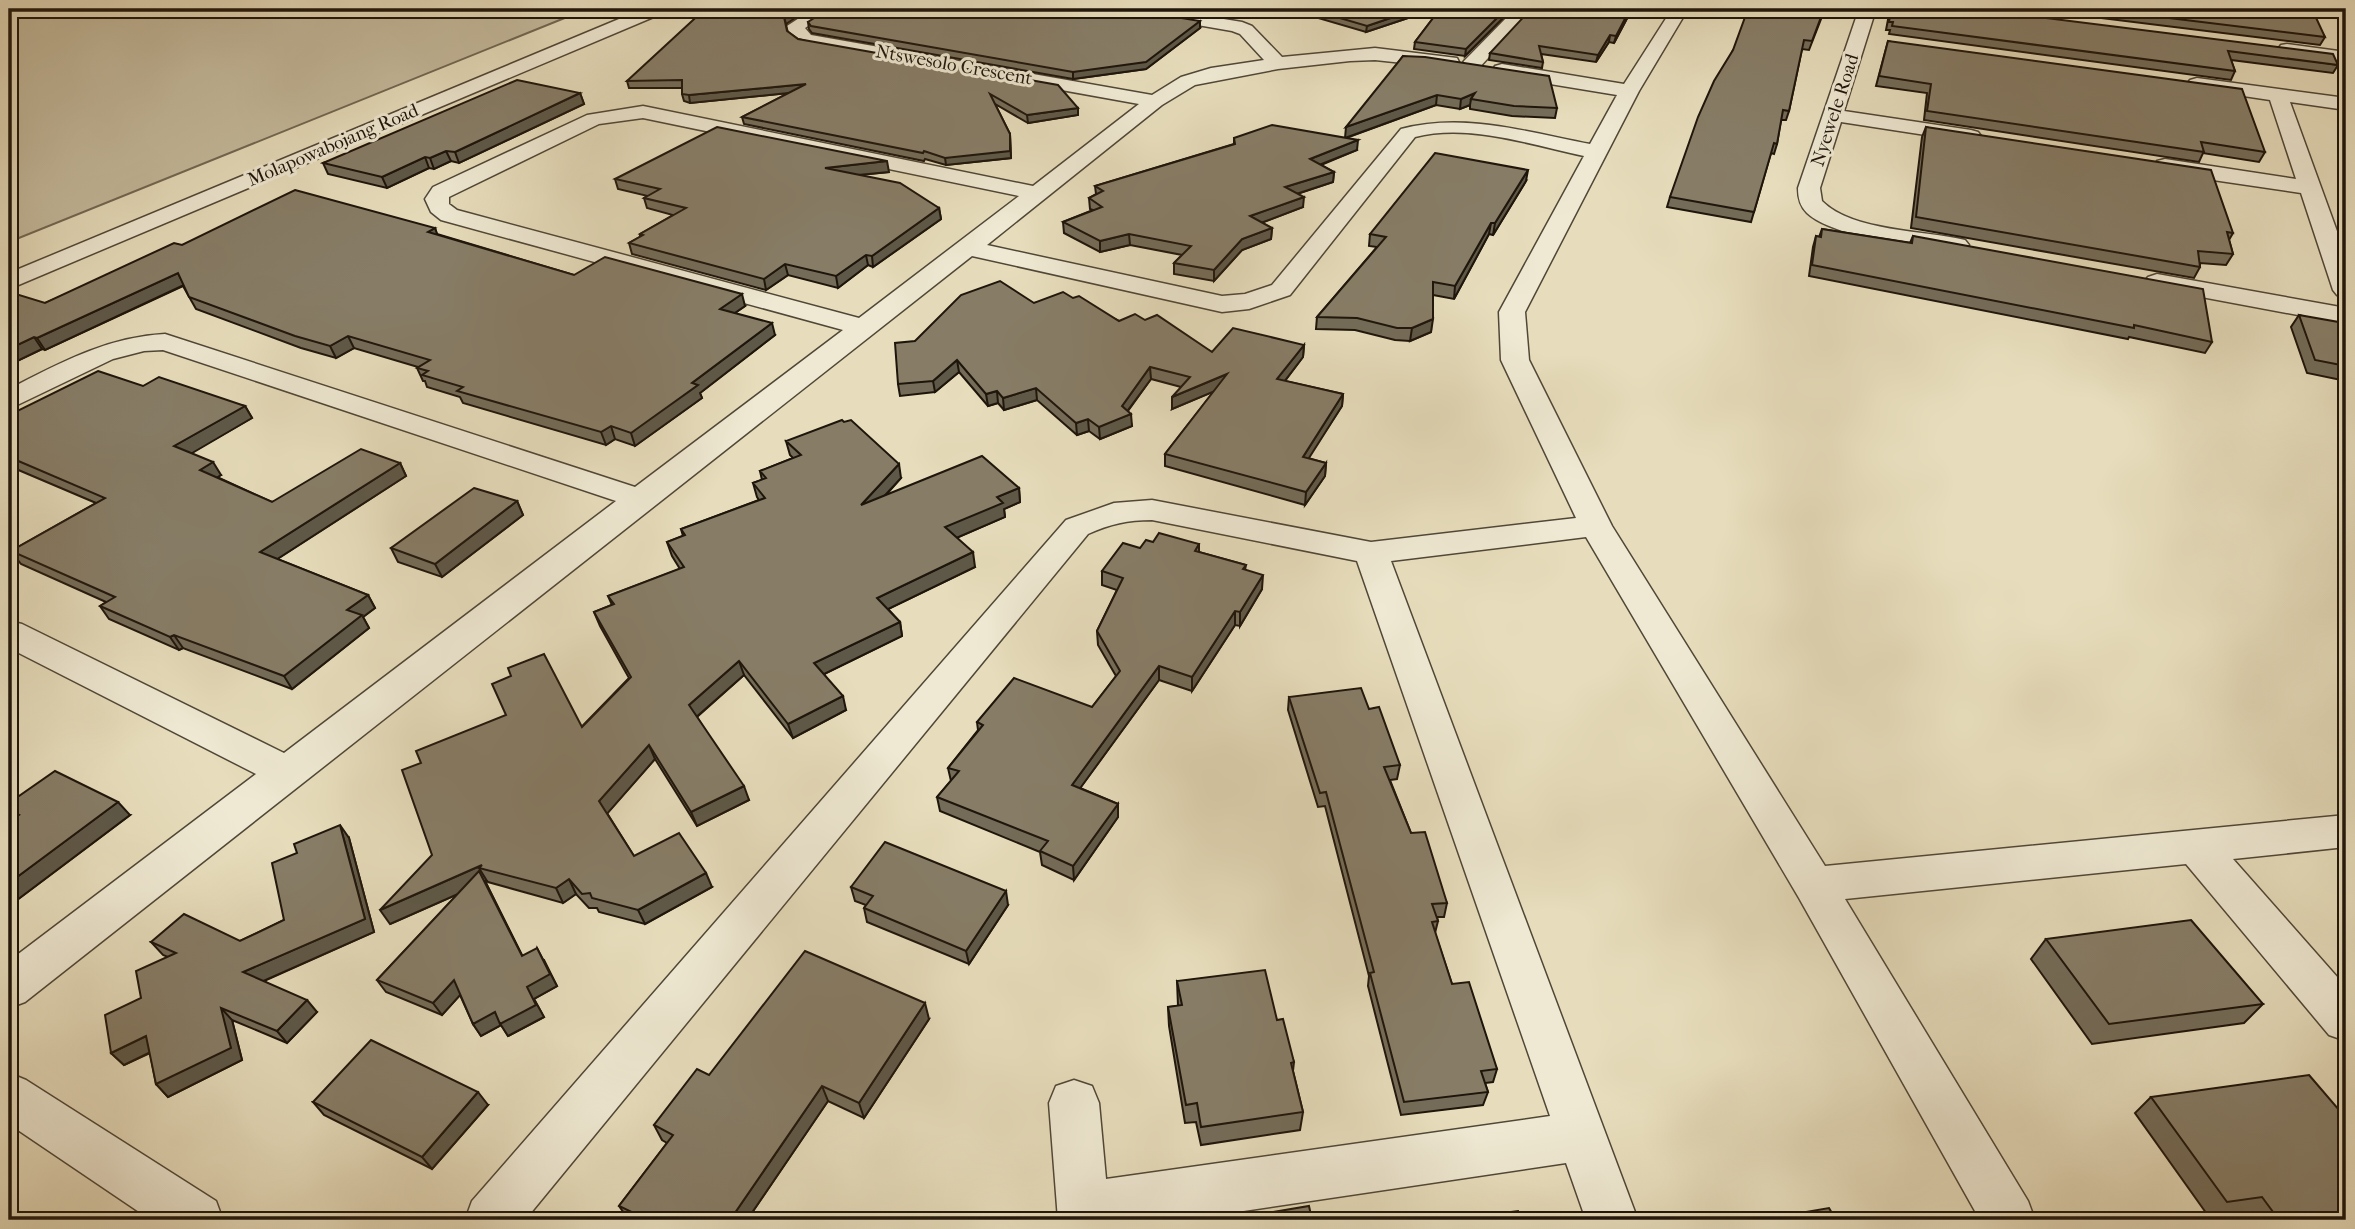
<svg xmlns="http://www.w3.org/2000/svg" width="2355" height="1229" font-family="'IM FELL French Canon',serif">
<rect width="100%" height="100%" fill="#e7ddbc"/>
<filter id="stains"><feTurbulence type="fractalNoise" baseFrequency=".00286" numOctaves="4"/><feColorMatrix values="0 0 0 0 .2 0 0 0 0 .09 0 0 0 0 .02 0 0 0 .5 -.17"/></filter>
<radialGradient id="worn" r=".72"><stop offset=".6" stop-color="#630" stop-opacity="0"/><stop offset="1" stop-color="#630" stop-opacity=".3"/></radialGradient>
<path fill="#c5bb9e" stroke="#726854" stroke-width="2" d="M9 9H587L9 242Z"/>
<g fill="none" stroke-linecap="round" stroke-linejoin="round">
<g stroke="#504737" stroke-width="3">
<g id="street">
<path d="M643 9H666L663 13 9 289V273Z"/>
<path d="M813 9H834L805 28 811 35 1152 95 1181 77 1211 68 1264 60 1240 34 1232 31 1134 14 1126 9H1163L1242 22 1252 26 1282 57 1375 48 1457 58 1459 62 1457 66 1450 68 1375 60 1350 61 1278 69 1195 85 1162 105 987 245 1222 296 1245 294 1272 285 1401 129C1464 112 1527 132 1590 144L1617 95 1502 76 1493 70 1495 66 1502 64 1624 84 1672 9H1688L1639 91 1525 312 1529 360 1612 526 1825 866 2346 815V847L2233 859 2346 987V1041L2329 1035 2186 864 1845 899 2028 1201 2035 1220H1980L1799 898 1586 537 1391 561 1638 1220H1586L1566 1163 1183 1220H1058L1049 1103 1056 1086 1074 1080 1092 1086 1099 1103 1106 1179 1550 1116 1357 561 1152 520C1128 520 1110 524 1088 534L525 1220H465L472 1201 1066 520 1114 503 1152 500 1371 542 1576 518 1501 360 1499 312 1584 156C1531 145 1469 123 1415 137L1290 295 1249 309 1222 312 972 256 25 1002 9 1008V961L256 774 9 648V621L22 624 284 753 616 501 163 350 144 351 113 359 9 409V389C60 363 107 337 165 334L635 487 843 330 441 220 431 212 425 199 433 187 587 115 643 106 1033 186 1139 104 800 43 791 37 787 26ZM643 118 1019 196 859 318 457 210 449 204V197L599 124Z"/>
<path d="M1515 9H1533L1478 69H1464L1462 65 1464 61Z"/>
<path d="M1859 9H1876L1844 111 1971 130 1978 132 1981 136 1978 140 1971 142 1841 122 1820 188 1822 201C1853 232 1924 230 1965 240L1969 245 1965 250 1957 252C1920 246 1833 238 1807 213 1800 206 1798 198 1798 188Z"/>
<path d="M2292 9H2341L2346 10V18L2301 14Z"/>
<path d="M2287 44 2346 52V62L2281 53 2278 49 2281 45Z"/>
<path d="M2197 78 2346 98V110L2290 102 2346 256V298L2337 295 2333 290 2301 193 2165 173 2157 171 2154 166 2157 161 2165 159 2296 179 2270 100 2190 88 2187 84 2190 80Z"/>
<path d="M2157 274 2346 308V324L2148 287 2144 282 2148 277Z"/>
<path d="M9 1073 26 1080 216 1201 223 1220H151L9 1124Z"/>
</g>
</g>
<use href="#street" fill="#efe9d3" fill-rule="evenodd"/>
</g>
<g fill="#746c59" stroke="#1e150b" stroke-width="2">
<path d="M1178 9H1225L1216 15Z"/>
<path d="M1257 9H1435L1366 32 1291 10 1275 15Z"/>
<path d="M1440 9H1512L1465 56 1414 49 1415 42Z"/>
<path d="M1632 9 1614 43 1609 42 1596 62 1541 54 1543 62 1542 68 1489 60 1490 53Z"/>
<path d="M1825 9 1809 50 1802 49 1789 111 1786 120H1781L1777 144 1774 154 1771 153 1751 222 1667 207 1670 197 1733 50Z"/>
<path d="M1890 9H1974L2338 65 2333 73 2231 60 2235 71 2231 80 1889 34 1890 30H1886Z"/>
<path d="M2028 9H2307L2325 37 2320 45Z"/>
<path d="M1133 10 1200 28 1146 69 1073 79 812 33 809 29 808 22Z"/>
<path d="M786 24 787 31 798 39 1078 108V115L1028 123 995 104 1010 134 1011 158 946 165 925 159 924 161 744 124 742 117 789 93 690 103 684 101 682 94V88H629L627 81Z"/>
<path d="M1888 41 2265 152 2259 162 2203 153 2199 162 1924 120 1927 93 1876 86Z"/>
<path d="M1403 56 1557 108 1555 118 1512 116 1470 109V105L1460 109 1436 105 1346 138 1357 150 1321 165 1334 172 1333 182 1297 194 1303 207 1261 223 1272 228 1271 239 1242 250 1214 281 1174 274V263L1182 255 1130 245 1100 252 1064 233 1063 222 1093 210 1090 209 1089 198 1096 194 1095 186 1234 144V138H1345Z"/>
<path d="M580 93 584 104 459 163 451 161 434 169 429 168 387 188 328 174 323 163Z"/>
<path d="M1926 127 2233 233 2229 240 2233 254 2226 265 2200 263V267L2194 278 1911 228 1922 137Z"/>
<path d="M889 172 859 175 939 208 941 219 873 267 868 265 838 288 788 275 766 290 632 254 629 243 640 237V234L673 215 647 208 644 198 648 196 618 189 615 179Z"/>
<path d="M1526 181 1493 235 1489 234 1454 299 1433 295 1431 332 1410 341 1395 340 1355 330 1316 329 1317 317 1377 247 1369 246 1370 234Z"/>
<path d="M435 228 437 234 574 275 745 306 735 313 775 335 700 393 702 398 635 446 615 439 606 445 463 403 460 397 427 387 425 381H423L417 368 418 367 354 348 336 358 301 348 196 309 183 286 45 350 42 349 9 365 45 303 182 245Z"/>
<path d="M1822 229 1910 243 1913 236 2212 342 2205 353 2129 337 2128 339 1809 276 1813 247 1816 236 1819 237Z"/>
<path d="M1073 298 1119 321 1145 320 1212 352 1304 345 1303 357 1285 381 1343 394 1342 406 1308 458 1326 463 1325 476 1305 505 1165 466V454L1214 391 1172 409 1181 387 1151 379 1128 411 1132 426 1100 439 1089 431 1077 435 1037 400 1004 410 998 403 988 406 959 372 935 392 900 396 898 384 915 341 1034 303Z"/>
<path d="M2299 315 2346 329V381L2307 373 2291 327Z"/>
<path d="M143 386 245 406 252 418 191 453 221 475 217 477 272 502 400 463 406 476 277 559 368 595 375 608 363 617 369 628 292 689 183 648 179 650 109 619 100 606 106 602 21 564 11 551 96 503 9 466V415Z"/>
<path d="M786 441 901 478 886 495 1019 488 1020 502 1004 509 1005 517 956 538 975 567 888 609 900 622 902 636 824 674 846 710 793 738 744 675 697 717 749 800 697 826 655 759 607 813 634 856 712 887 645 924 599 912 597 908H589L576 894 563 903 488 882 487 881H485L522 956 544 960 557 986 534 999 544 1017 508 1036 501 1025 481 1036 473 1024 460 995 442 1015 386 992 377 980 458 894 390 924 629 678 600 626 594 612 612 605 608 596 680 569 672 556 667 542 683 536 681 529 759 500 757 497 753 483 762 480 760 471 793 458 790 455Z"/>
<path d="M517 501 523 515 442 577 398 562 391 548Z"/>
<path d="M1153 542 1199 544V552L1246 565 1245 570 1262 589 1240 626 1235 625 1192 691 1159 680 1080 788 1118 804V817L1074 880 1042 865 1040 852 940 811 937 797 951 781 948 768 978 730 977 722 1092 707 1116 676 1098 645 1097 631 1117 590 1102 585V571Z"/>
<path d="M1289 697 1369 709 1400 765 1397 779 1390 780 1411 833 1447 903 1444 917H1437L1438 921 1435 933 1452 984 1497 1069 1493 1082 1485 1083 1488 1092 1483 1105 1401 1115 1368 986 1369 976 1325 806 1318 807 1288 710Z"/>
<path d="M9 803 130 815 9 906V822L14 819 9 813Z"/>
<path d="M349 838 374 932 264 981 317 1012 287 1043 232 1020 242 1060 168 1097 156 1084 150 1053 124 1065 111 1053 141 998 168 957 163 955 151 942 240 941 284 920Z"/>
<path d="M851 887 1008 905 969 964 867 922 864 908 866 905 855 901Z"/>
<path d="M2046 939 2263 1004 2244 1023 2092 1044 2031 959Z"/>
<path d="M1177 981 1277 1020 1294 1062 1293 1071 1303 1112 1300 1130 1201 1145 1196 1122 1185 1123 1169 1026 1168 1007 1178 1006Z"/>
<path d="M929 1019 864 1118 828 1101 747 1220H629L619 1206 667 1143 662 1140 654 1125 709 1075Z"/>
<path d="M2151 1097 2346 1220H2250L2243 1212 2209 1217 2135 1113Z"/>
<path d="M313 1102 488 1105 432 1169 324 1115Z"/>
</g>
<g fill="#5e5848" stroke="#1e150b" stroke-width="2">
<path d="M797 9H809L786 24 784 17Z"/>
<path d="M1216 9H1225L1216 15Z"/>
<path d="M1275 9H1291V10L1275 15Z"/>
<path d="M1417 9H1435L1366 32 1367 26Z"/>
<path d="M1506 9H1512L1465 56 1466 49Z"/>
<path d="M1630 9H1632L1614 43 1616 36Z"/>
<path d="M1200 21V28L1146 69 1073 79V72Z"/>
<path d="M1610 35 1609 42 1596 62 1598 55Z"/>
<path d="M806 84 808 91 690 103 689 95Z"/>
<path d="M580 93 584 104 459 163 455 152Z"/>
<path d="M1475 93 1471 99 1470 105 1460 109 1461 99Z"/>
<path d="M1437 95 1436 105 1345 138 1346 127Z"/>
<path d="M1078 108V115L1028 123 1027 115Z"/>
<path d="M1010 134 1011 158 946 165 945 158Z"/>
<path d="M1358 140 1357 150 1309 169 1310 159Z"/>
<path d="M446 151 451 161 434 169 430 158Z"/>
<path d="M425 157 429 168 387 188 382 177Z"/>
<path d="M887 161 889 172 827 178 825 168Z"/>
<path d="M1528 170 1526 181 1493 235 1495 223Z"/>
<path d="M1334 172 1333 182 1284 198 1285 187Z"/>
<path d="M1304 197 1303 207 1250 227V216Z"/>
<path d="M939 208 941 219 873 267 872 256Z"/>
<path d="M1491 223 1489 234 1454 299 1455 286Z"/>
<path d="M435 228 439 240 428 232Z"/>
<path d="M1272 228 1271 239 1242 250 1214 281V270L1242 239Z"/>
<path d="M1129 234 1130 245 1100 252V241Z"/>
<path d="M866 255 868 265 838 288 836 276Z"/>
<path d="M785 264 788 275 766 290 764 279Z"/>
<path d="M178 273 184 285 45 350 37 338Z"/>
<path d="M742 294 745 306 723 321 720 309Z"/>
<path d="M1433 319 1431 332 1410 341 1412 328Z"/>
<path d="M772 323 775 335 700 393 702 398 635 446 631 433 692 383Z"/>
<path d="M348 336 354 348 336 358 330 346Z"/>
<path d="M34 337 42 349 9 365V349Z"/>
<path d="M1304 345 1303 357 1277 391V379Z"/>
<path d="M957 360 959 372 935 392 933 381Z"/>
<path d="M1150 367 1151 379 1123 417 1131 414 1132 426 1100 439 1099 427 1122 406Z"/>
<path d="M1227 374V386L1172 409V397Z"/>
<path d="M1036 388 1037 400 1004 410 1003 398Z"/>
<path d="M997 391 998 403 988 406 986 394Z"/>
<path d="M1343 394 1342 406 1302 469 1303 457Z"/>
<path d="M245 406 252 418 182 459 174 446Z"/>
<path d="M1088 419 1089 431 1077 435 1076 423Z"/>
<path d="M611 426 615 439 606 445 601 432Z"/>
<path d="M213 462 221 475 208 483 200 470Z"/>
<path d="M400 463 406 476 268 565 260 552Z"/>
<path d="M1326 463 1325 476 1305 505 1306 492Z"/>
<path d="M899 464 901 478 864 518 861 505Z"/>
<path d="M1019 488 1020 502 1004 509 1005 517 947 542 945 527 997 497Z"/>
<path d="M517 501 523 515 442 577 435 564Z"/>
<path d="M973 552 975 567 880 613 877 598Z"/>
<path d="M1263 575 1262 589 1240 626V612Z"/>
<path d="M368 595 375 608 363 617 369 628 292 689 284 676 347 610Z"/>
<path d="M1235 611V625L1192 691V677Z"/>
<path d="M900 622 902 636 818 677 814 663Z"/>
<path d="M174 635 183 648 179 650 170 637Z"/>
<path d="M739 661 744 675 694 719 689 705Z"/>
<path d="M1159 666V680L1073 798 1072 785Z"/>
<path d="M843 696 846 710 793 738 788 724Z"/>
<path d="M649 745 655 759 606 815 599 801Z"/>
<path d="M744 786 749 800 697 826 691 812Z"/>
<path d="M118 802 130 815 9 906V883Z"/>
<path d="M1118 804V817L1074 880 1073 866Z"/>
<path d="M340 825 349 838 374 932 254 985 243 972 365 919Z"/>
<path d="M482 865 479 868 487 881H485L529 969 485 882 390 924 380 910Z"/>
<path d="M706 873 712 887 645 924 638 910Z"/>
<path d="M569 879 576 894 563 903 556 888Z"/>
<path d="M1006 891 1008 905 969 964 966 951Z"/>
<path d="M537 948 557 986 534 999 544 1017 508 1036 501 1025 481 1036 473 1024 527 987Z"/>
<path d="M454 980 462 993 442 1015 433 1003Z"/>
<path d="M307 1000 317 1012 287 1043 277 1031Z"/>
<path d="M925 1003 929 1019 864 1118 859 1103Z"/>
<path d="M221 1008 232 1020 242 1060 168 1097 156 1084Z"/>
<path d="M146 1036 159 1048 124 1065 111 1053Z"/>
<path d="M822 1086 828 1101 747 1220H730Z"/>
<path d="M478 1092 488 1105 432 1169 422 1157Z"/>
</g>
<g fill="#877d67" stroke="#1e150b" stroke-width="2">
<path d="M705 9H797L784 17 787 31 798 39 1058 85 1078 108 1027 115 990 94 1010 134V151L945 158 924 151 923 153 742 117 806 84 689 95 682 94V80L627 81Z"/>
<path d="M828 9H1131L1133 10 1200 21 1146 62 1073 72 811 26 808 22Z"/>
<path d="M1309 9H1417L1367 26Z"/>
<path d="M1440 9H1506L1466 49 1415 42Z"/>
<path d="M1531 9H1630L1616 36 1610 35 1598 55 1539 46 1543 62 1490 53Z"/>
<path d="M1748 9H1824L1812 41 1804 40 1789 111 1783 110 1777 144 1774 143 1754 212 1670 197 1698 117 1714 81 1733 50Z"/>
<path d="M1891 9H1974L2333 54 2338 65 2228 51 2235 71 1892 26 1893 22H1889Z"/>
<path d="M2095 9H2312L2325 37Z"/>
<path d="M1888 41 2242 89 2265 152 2201 142 2204 152 1927 111 1931 84 1879 76Z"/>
<path d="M1403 56 1425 57 1549 76 1557 108 1514 106 1471 99 1475 93 1461 99 1437 95 1346 127Z"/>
<path d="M517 80 580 93 455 152 446 151 430 158 425 157 382 177 323 163Z"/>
<path d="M1272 125 1358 140 1310 159 1334 172 1285 187 1304 197 1250 216 1272 228 1242 239 1214 270 1174 263 1191 246 1129 234 1100 241 1063 222 1102 207 1089 198 1103 191 1095 186 1235 144 1234 138Z"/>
<path d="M717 127 887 161 825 168 900 183 939 208 872 256 866 255 836 276 785 264 764 279 629 243 643 235 640 234 686 208 644 198 660 189 615 179Z"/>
<path d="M1926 127 2211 170 2233 233 2227 232 2233 254 2198 251 2200 267 1916 217Z"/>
<path d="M1435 153 1528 170 1495 223H1491L1455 286 1433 282V319L1412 328H1397L1357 318 1317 317 1386 237 1370 234Z"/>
<path d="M295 190 435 228 428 232 574 275 605 257 742 294 720 309 772 323 692 383 698 385 631 433 611 426 601 432 457 391 463 387 422 375 428 371 417 368 430 360 348 336 330 346 295 336 189 297 178 273 37 338 34 337 9 349V298L16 294 45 303 174 243 182 245Z"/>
<path d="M1822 229 1912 243 1913 236 2203 289 2212 342 2134 325V328L1812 265 1816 236 1821 237Z"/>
<path d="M1000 281 1034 303 1063 292 1073 298 1079 296 1119 321 1135 314 1145 320 1157 315 1212 352 1233 328 1304 345 1277 379 1343 394 1303 457 1326 463 1306 492 1165 454 1227 374 1172 397 1190 377 1150 367 1122 406 1131 414 1099 427 1088 419 1076 423 1036 388 1003 398 997 391 986 394 957 360 933 381 898 384 895 343 915 341 961 295Z"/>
<path d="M2299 315 2344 323 2346 329V366L2315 360Z"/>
<path d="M98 371 143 386 159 377 245 406 174 446 213 462 200 470 272 502 361 449 400 463 260 552 368 595 347 610 362 615 284 676 174 635 170 637 100 606 115 597 11 551 105 498 9 457V415Z"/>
<path d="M842 420 844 422 851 420 899 464 861 505 982 456 1019 488 997 497 1003 503 945 527 973 552 877 598 900 622 814 663 843 696 788 724 739 661 689 705 744 786 691 812 649 745 599 801 634 856 679 833 706 873 638 910 592 898 590 893 582 894 569 879 556 888 479 868 482 865 380 910 432 855 402 770 421 763 416 751 506 715 492 684 511 676 508 668 544 654 582 727 631 677 594 612 614 604 608 596 684 567 667 542 685 535 681 529 765 498 753 483 766 478 760 471 801 455 786 441Z"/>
<path d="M474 488 517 501 435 564 391 548Z"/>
<path d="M1159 533 1199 544 1195 551 1246 565 1243 569 1263 575 1240 612 1235 611 1192 677 1159 666 1072 785 1118 804 1073 866 1040 851 1048 841 937 797 959 771 948 768 983 725 977 722 1014 678 1092 707 1120 671 1097 631 1123 578 1102 571 1123 543 1140 548 1146 540 1153 542Z"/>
<path d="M1361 688 1369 709 1379 707 1400 765 1384 767 1411 833 1425 832 1447 903 1432 904 1438 921 1432 922 1452 984 1469 982 1497 1069 1481 1071 1488 1092 1404 1102 1370 973 1374 972 1326 792 1320 793 1289 697Z"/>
<path d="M55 771 118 802 9 883V822L19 815 9 810V803Z"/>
<path d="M340 825 365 919 243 972 307 1000 277 1031 221 1008 231 1048 156 1084 146 1036 111 1053 105 1015 141 998 136 971 176 953 151 942 184 914 240 941 284 920 272 863 297 853 294 844Z"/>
<path d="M885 842 1006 891 966 951 864 908 873 896 851 887Z"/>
<path d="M479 871 522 956 537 948 550 974 527 987 536 1005 500 1024 495 1012 473 1024 454 980 433 1003 377 980Z"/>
<path d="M2191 920 2263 1004 2109 1024 2046 939Z"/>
<path d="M805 951 925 1003 859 1103 822 1086 730 1220H648L619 1206 673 1135 654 1125 697 1069 709 1075Z"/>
<path d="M1265 970 1277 1020 1283 1019 1294 1062 1291 1063 1303 1112 1201 1127 1197 1103 1186 1105 1168 1007 1182 1005 1177 981Z"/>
<path d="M371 1040 478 1092 422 1157 313 1102Z"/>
<path d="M2309 1075 2346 1118V1220H2279L2262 1197 2227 1202 2151 1097Z"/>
<path d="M1309 1206 1312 1220H1226Z"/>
<path d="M1829 1208 1836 1220H1759Z"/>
<path d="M1518 1211 1520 1220H1447Z"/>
</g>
<g text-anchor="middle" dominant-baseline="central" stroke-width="6" stroke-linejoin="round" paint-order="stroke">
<g font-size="19" fill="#1e150b" stroke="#efe9d3">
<text transform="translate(954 65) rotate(10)">Ntswesolo Crescent</text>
<text transform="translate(1835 110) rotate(-72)">Nyewele Road</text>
<text transform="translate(333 145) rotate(-23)">Molapowabojang Road</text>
</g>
</g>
<rect width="2355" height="1229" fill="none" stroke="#e7ddbc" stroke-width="35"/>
<rect x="10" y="10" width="2334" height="1208" fill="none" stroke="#1e150b" stroke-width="3.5"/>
<rect x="18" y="18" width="2320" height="1194" fill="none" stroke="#1e150b" stroke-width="2"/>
<rect width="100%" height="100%" filter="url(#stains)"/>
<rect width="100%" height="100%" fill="url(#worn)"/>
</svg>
